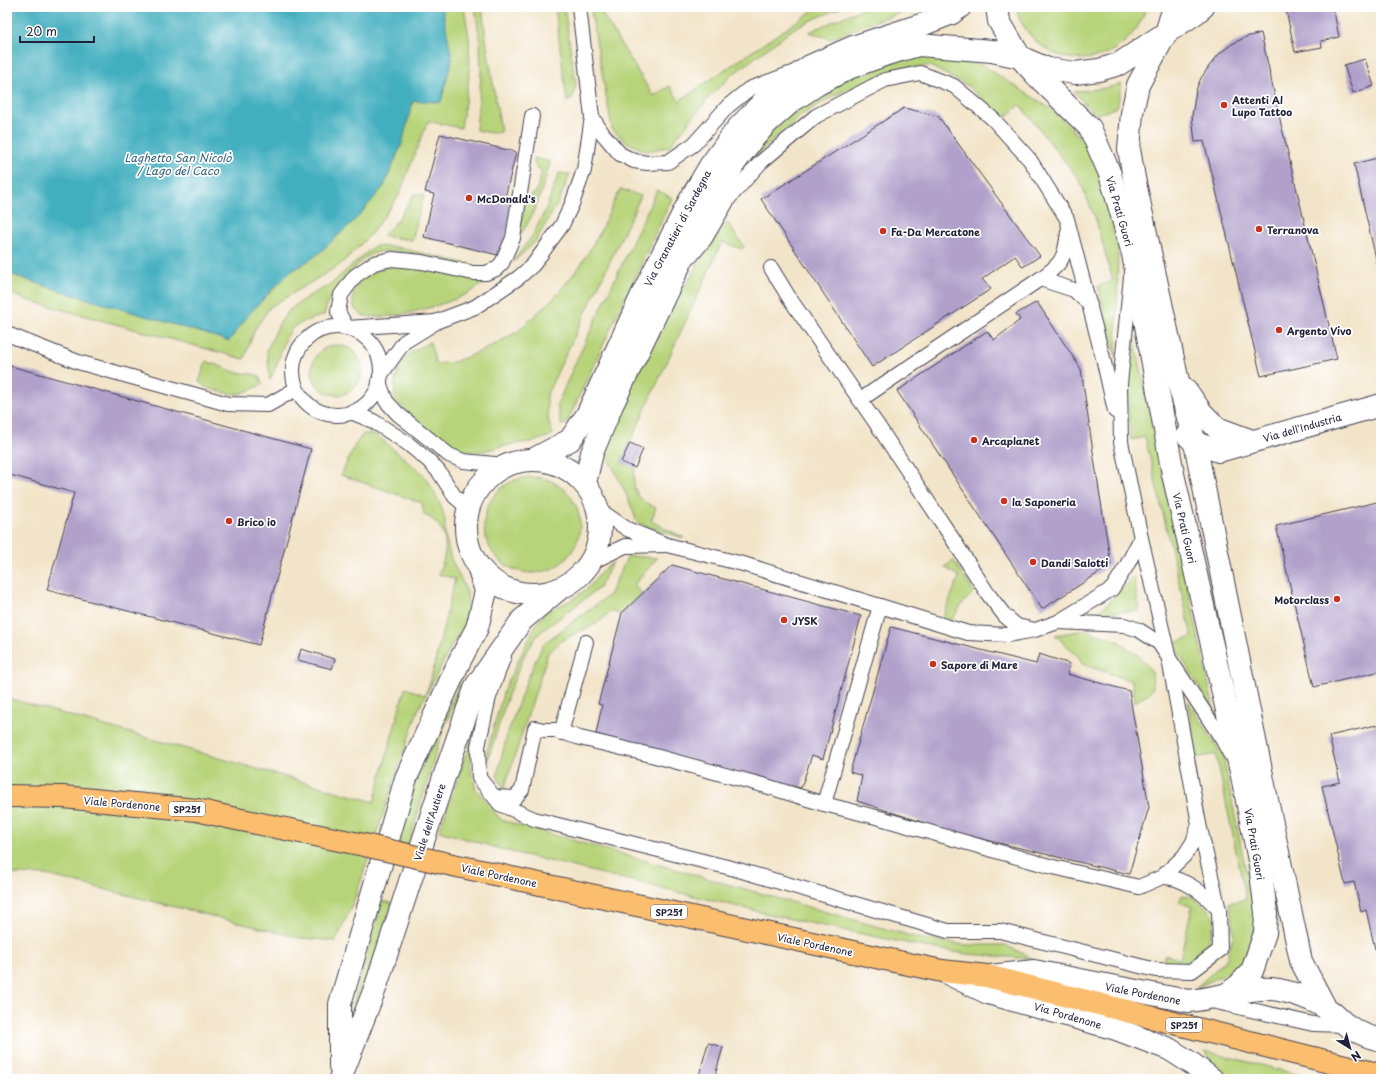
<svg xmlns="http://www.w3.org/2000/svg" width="1388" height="1086" font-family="'Playpen Sans',sans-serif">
<rect width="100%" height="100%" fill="#fff"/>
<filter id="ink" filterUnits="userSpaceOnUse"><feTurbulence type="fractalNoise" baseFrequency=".025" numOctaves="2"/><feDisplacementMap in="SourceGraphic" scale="8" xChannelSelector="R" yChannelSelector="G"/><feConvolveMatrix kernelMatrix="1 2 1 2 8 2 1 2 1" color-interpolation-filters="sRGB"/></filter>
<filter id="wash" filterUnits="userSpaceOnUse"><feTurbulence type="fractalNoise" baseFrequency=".012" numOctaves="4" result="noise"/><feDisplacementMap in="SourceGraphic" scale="16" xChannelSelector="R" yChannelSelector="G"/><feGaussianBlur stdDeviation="0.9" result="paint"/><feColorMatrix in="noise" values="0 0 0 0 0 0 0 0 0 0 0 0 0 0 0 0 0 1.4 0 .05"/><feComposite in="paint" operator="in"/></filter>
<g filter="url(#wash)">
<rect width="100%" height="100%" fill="#f2e4c8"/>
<g fill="#b8d47a" stroke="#6d7b5a">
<path d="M442 7H464L469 37 470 70 461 128 428 121 398 197 371 234 341 264 270 307 255 329 244 359 23 299 7 291V273L61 291 207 334 239 327 250 313 289 273 317 255 357 218 384 186 402 143 413 101 441 102 452 60Z"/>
<path d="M475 7H482L487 47 501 132 492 133 476 130 481 76 480 41Z"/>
<path d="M555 7H564L576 85 573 97 567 102Z"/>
<path d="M592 7H598L653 96 670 86 679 101 818 7H842L796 27 733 74 711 95 669 147 646 151 626 142 612 129 591 11Z"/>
<path d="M866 7H920L872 22 831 39 809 32Z"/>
<path d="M1016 7H1146C1132 59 1068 78 1031 36 1024 28 1018 18 1016 7Z"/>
<path d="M918 55 956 56 984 66 1051 109 1069 126 1086 145 1098 169 1118 249 1116 357 1098 286 1113 281 1096 220 1079 179 1020 105 1003 119 968 86 930 66 895 69 837 94 803 114 773 140 727 188 747 159 783 120 814 97 856 73Z"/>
<path d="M1122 84 1117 107 1096 115 1074 92 1106 88Z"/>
<path d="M534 158 550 162C542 190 536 214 518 238L526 198 536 193 542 172 534 164Z"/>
<path d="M559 173 570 174 558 203 535 242 512 263 533 235 546 209Z"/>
<path d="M620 189 641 196 547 394C547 409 547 420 553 434 537 443 527 442 509 445 495 447 482 454 467 451 449 448 406 413 394 398 396 363 400 358 430 342L436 364 454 362 484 350 517 332 555 297 580 266 598 236Z"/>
<path d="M657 190 672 198 566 424 561 425 557 405 574 366Z"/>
<path d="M414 194 424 195 412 240 382 236 397 221Z"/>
<path d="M727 222 744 247 742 249 722 242 621 462 635 468C632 491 635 498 656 508L651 521 684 538 637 523C629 497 617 474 603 450L665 314 688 282 701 258Z"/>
<path d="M374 246 395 247 474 265V267C453 263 392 246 374 253 364 256 356 267 349 274 336 288 329 297 324 315L305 321 292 328 285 340 276 367 270 380 267 350 279 324 289 310 307 297 331 284Z"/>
<path d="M406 265 490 278C481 285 472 292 462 296 444 305 374 326 359 313 354 310 353 305 353 300 351 283 373 270 388 267 393 265 400 266 406 265Z"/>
<path d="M1131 323 1215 714 1173 643 1192 637 1145 437 1131 440 1128 408Z"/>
<circle cx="337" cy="370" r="25"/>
<path d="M206 361 235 372 258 375 263 384 248 391 238 394 226 393 207 388 199 382Z"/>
<path d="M363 434 376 435 422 473 430 484 441 506 445 519V535L451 559 467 592 468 610 462 631 453 643 418 710 355 898 336 941 300 938 47 875 7 874V698L374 802 405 688 425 695 430 683 455 579 438 574C449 553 450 525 424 515L422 503 341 475 355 445Z"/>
<circle cx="532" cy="525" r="48"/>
<path d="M628 556 657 558 634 585 642 594 622 613 618 615 613 610 596 624 564 639 548 653 504 789 497 776 507 735 526 682 543 644 609 595Z"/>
<path d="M953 560 974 592 962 604 952 620 942 619 959 577 945 567Z"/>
<path d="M613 562 599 588 538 634 524 656 508 695 488 760 486 755 504 690 536 624 547 611 570 601 589 587 605 568Z"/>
<path d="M1134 577 1139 611 1098 613Z"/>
<path d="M1085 630 1116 640 1138 655 1152 672 1153 687 1149 694 1135 702 1132 681 1082 664 1079 657 1055 635Z"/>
<path d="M459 685 462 686 441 735 408 846 399 844 414 785Z"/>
<path d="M1188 701 1223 756 1256 921 1250 945 1243 963 1223 975 1196 988 1226 960 1234 934 1229 903 1246 899 1219 768 1215 754 1197 758Z"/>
<path d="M474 732 470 766 476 789 501 820 918 938 966 945H1005L1034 959 967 954 925 947 781 917 504 850 439 831Z"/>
<path d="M1182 895 1195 898 1212 913 1215 921 1206 949 1196 959 1187 964 1163 965 1164 955 1180 959 1192 907 1179 902Z"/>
<path d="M382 901 392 903 354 1019 349 1017Z"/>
<path d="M1205 1051 1316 1079H1230L1217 1069Z"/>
</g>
<path fill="#42afbf" stroke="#32687d" d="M7 7H442L452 59 441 102 413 101 402 143 384 186 357 218 317 255 289 273 265 297 250 313 229 341 61 291 7 273Z"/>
<g id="blocks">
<g fill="#b0a0ca">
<path d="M1301 7H1333L1339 37 1321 41 1322 47 1295 52 1286 10Z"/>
<path d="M1261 33 1281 124 1337 359 1261 376 1204 141 1195 142 1192 116 1196 90 1201 78 1210 65 1220 53 1232 44 1246 37Z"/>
<path d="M1365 59 1374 86 1353 93 1344 65Z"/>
<path d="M904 108 938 116 1040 256 1023 267 1015 256 1005 263 982 279 991 289 872 367 761 199Z"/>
<path d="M440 134 516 152 504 202 514 205 502 256 424 237 434 194 425 192Z"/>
<path d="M1381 157V276H1380L1354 164Z"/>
<path d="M1037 302 1081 369 1093 452 1111 565 1042 609 897 391 987 331 994 340 1020 320 1016 314Z"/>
<path d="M7 365 311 449 259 645 47 590 74 493 7 474Z"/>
<path d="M630 443 643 449 635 468 621 462Z"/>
<path d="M1377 502 1381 518V671L1314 687 1276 526Z"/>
<path d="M672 565 861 616 823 759 812 755 801 788 773 782 596 734 602 705 598 704 622 613Z"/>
<path d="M891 627 1036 664 1039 654 1070 664 1067 674 1129 691 1149 807 1129 874 953 832 857 801 862 776 850 772Z"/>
<path d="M301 649 335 659 332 669 298 660Z"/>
<path d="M1381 724V947L1375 949 1366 910 1361 912 1354 882 1345 884 1322 786 1340 782 1329 736Z"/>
<path d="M708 1043 723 1047 714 1079H698Z"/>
</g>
</g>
</g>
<g filter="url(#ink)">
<use href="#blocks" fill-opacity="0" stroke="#413f50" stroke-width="1"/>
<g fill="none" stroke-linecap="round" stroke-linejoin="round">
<g stroke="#413f50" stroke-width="16">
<g id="lane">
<path d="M592 117 603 134 620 154 634 161 647 163 668 162 694 144 728 106 749 89 789 74"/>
<path d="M1068 232C1065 258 1062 264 1040 279L1074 290 1090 305"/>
<path d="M691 256 705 239 729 198 761 162 816 116 885 80 920 73 954 86 993 119 1030 160 1067 219 1103 358 1115 411"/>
<path d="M771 268 790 299 878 426 952 538 988 594 1005 616 1017 626 1031 629"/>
<path d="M436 322 347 328 338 312 341 295 355 276 374 263 392 259 422 262 473 273H486L496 269 502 263 513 238 532 116"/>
<circle cx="337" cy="371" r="44"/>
<path d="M7 334 78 362 228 404 268 405 296 389"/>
<path d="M380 376 404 342 438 321 475 307 518 278 533 265 562 225 572 204 584 170 592 117 579 7"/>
<path d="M379 382 386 401 398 414 449 455 463 461 505 465"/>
<path d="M860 400 1040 279"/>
<path d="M351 412 373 421 407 443 429 461 439 472 455 497 468 508"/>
<path d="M667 545 743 564 968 633 1008 635 1035 630 1058 622 1112 589 1126 567 1141 538 1121 442 1120 384 1131 277"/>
<path d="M590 563 625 546 667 545 627 529 598 509"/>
<path d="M1058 622 1124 625 1139 630 1159 643 1222 739 1230 754"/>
<path d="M504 656 489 697 478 746 479 778 500 804 534 819 735 869 948 931H1000L1156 970 1192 971 1220 950 1219 910 1199 824 1169 659 1141 538"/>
<path d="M561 733 586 642"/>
<path d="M495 797 515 798 522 790 535 728 544 730H555L580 738 655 756 766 786 824 804 880 818 1049 866 1139 887 1162 877"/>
<path d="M824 804 880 606"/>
<path d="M1199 824 1193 842 1184 856 1162 877C1184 877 1205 894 1219 910"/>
<path d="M1212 1001 1313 1024 1347 1025"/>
</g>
</g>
<g stroke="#413f50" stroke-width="24">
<g id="street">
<path d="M997 7 999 21 1020 57 1036 75 1090 128 1110 174 1133 254 1173 474 1242 776 1260 865 1266 913 1265 933 1252 971 1238 986 1227 994"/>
<path d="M1174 7 1166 33 1138 85 1132 113 1129 149 1134 178 1177 377 1195 443 1267 800 1301 961 1325 1007"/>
<path d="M1186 390 1202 413 1217 428 1252 441"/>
<path d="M1187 435 1195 443 1219 451 1381 405"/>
<path d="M534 459 570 440 587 415 642 295 690 200 710 166 737 129 770 95 810 66 853 47 924 24 952 13 960 7"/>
<circle cx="533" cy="527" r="67"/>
<path d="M585 483 592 453 612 405 707 208 734 164 751 141 767 123 792 101 818 84 849 68 887 54 919 45 992 51 1020 57 1048 69 1075 73 1099 70 1119 64 1196 13 1203 7"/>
<path d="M947 973 988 993 1116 1029 1169 1049 1191 1063 1212 1079"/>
<path d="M990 976 1034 971 1188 1001C1212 999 1236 991 1260 989 1279 987 1308 997 1324 1007 1332 1011 1338 1018 1345 1024 1356 1032 1368 1037 1381 1040"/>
<path d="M340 1066V1004L406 778 460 660 477 628 486 591 479 569"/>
<path d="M340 1079 376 986 444 777 476 686 522 620 559 589"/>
</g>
</g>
<g stroke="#413f50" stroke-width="24">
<g id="primary">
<path d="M7 796 63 797 197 810 227 817 364 845"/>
<path d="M439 862 899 962 942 971 987 976 1381 1075"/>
</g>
</g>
<use href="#lane" stroke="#fff" stroke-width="14"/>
<use href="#street" stroke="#fff" stroke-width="22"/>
<use href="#primary" stroke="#fbbd6e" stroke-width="22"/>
<g stroke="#413f50" stroke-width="24" stroke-linecap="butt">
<path id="primary-bridge" d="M364 845 439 862"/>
</g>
<use href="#primary-bridge" stroke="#fbbd6e" stroke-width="22"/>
</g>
</g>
<g fill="#c8321e" stroke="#fff" stroke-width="1.5">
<circle cx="1224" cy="105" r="4"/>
<circle cx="469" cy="198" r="4"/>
<circle cx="1259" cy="229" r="4"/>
<circle cx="883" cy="231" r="4"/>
<circle cx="1279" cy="330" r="4"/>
<circle cx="974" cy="440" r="4"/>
<circle cx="1004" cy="501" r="4"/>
<circle cx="229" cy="521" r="4"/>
<circle cx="1033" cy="562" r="4"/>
<circle cx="1337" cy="599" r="4"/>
<circle cx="784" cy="620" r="4"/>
<circle cx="933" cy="664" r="4"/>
</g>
<g text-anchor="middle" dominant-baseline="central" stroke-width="3.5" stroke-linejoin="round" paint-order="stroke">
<g fill="#fff" stroke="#646476" stroke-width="1">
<rect x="169" y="802" width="36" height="14" rx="3"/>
<rect x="651" y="905" width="36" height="14" rx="3"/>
<rect x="1166" y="1018" width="36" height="14" rx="3"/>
</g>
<g font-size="9" font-weight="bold" fill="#22223b">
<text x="187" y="809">SP251</text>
<text x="669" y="912">SP251</text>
<text x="1184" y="1025">SP251</text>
</g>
<g font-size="10" font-weight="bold" fill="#22223b" stroke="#fff" text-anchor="start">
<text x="1232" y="99">Attenti Al<tspan x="1232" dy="12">Lupo Tattoo</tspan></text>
<text x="477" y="198">McDonald's</text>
<text x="1267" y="229">Terranova</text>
<text x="891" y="231">Fa-Da Mercatone</text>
<text x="1287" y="330">Argento Vivo</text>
<text x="982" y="440">Arcaplanet</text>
<text x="1012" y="501">la Saponeria</text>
<text x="237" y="521">Brico io</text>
<text x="1041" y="562">Dandi Salotti</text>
<text x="1329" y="599" text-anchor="end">Motorclass</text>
<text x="792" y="620">JYSK</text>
<text x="941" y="664">Sapore di Mare</text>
</g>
<g font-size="10" fill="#22223b" stroke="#fff">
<text transform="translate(1120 211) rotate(74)">Via Prati Guori</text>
<text transform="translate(677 228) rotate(-62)">Via Granatieri di Sardegna</text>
<text transform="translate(1302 427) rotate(-16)">Via dell'Industria</text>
<text transform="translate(1185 528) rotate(77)">Via Prati Guori</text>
<text transform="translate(122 803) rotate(5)">Viale Pordenone</text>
<text transform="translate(429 822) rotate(-72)">Viale dell'Autiere</text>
<text transform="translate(1255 844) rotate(80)">Via Prati Guori</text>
<text transform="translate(499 875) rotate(12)">Viale Pordenone</text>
<text transform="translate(815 944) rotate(12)">Viale Pordenone</text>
<text transform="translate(1143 993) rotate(11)">Viale Pordenone</text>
<text transform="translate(1068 1015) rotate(16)">Via Pordenone</text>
</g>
<g font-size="11" font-style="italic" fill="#306176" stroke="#fff">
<text x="178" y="157">Laghetto San Nicolò<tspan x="178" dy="13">/ Lago del Caco</tspan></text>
</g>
</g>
<rect width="1388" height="1086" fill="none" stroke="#fff" stroke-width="24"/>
<g transform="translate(1350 1048) rotate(143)" stroke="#ffffff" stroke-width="3" paint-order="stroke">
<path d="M0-3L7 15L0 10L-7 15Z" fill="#22223b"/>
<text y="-6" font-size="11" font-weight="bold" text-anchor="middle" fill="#22223b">N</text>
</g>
<path d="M20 36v6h74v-6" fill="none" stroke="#22223b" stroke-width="2"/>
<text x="26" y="36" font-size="12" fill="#22223b" stroke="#ffffff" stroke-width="3" paint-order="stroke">20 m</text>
</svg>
